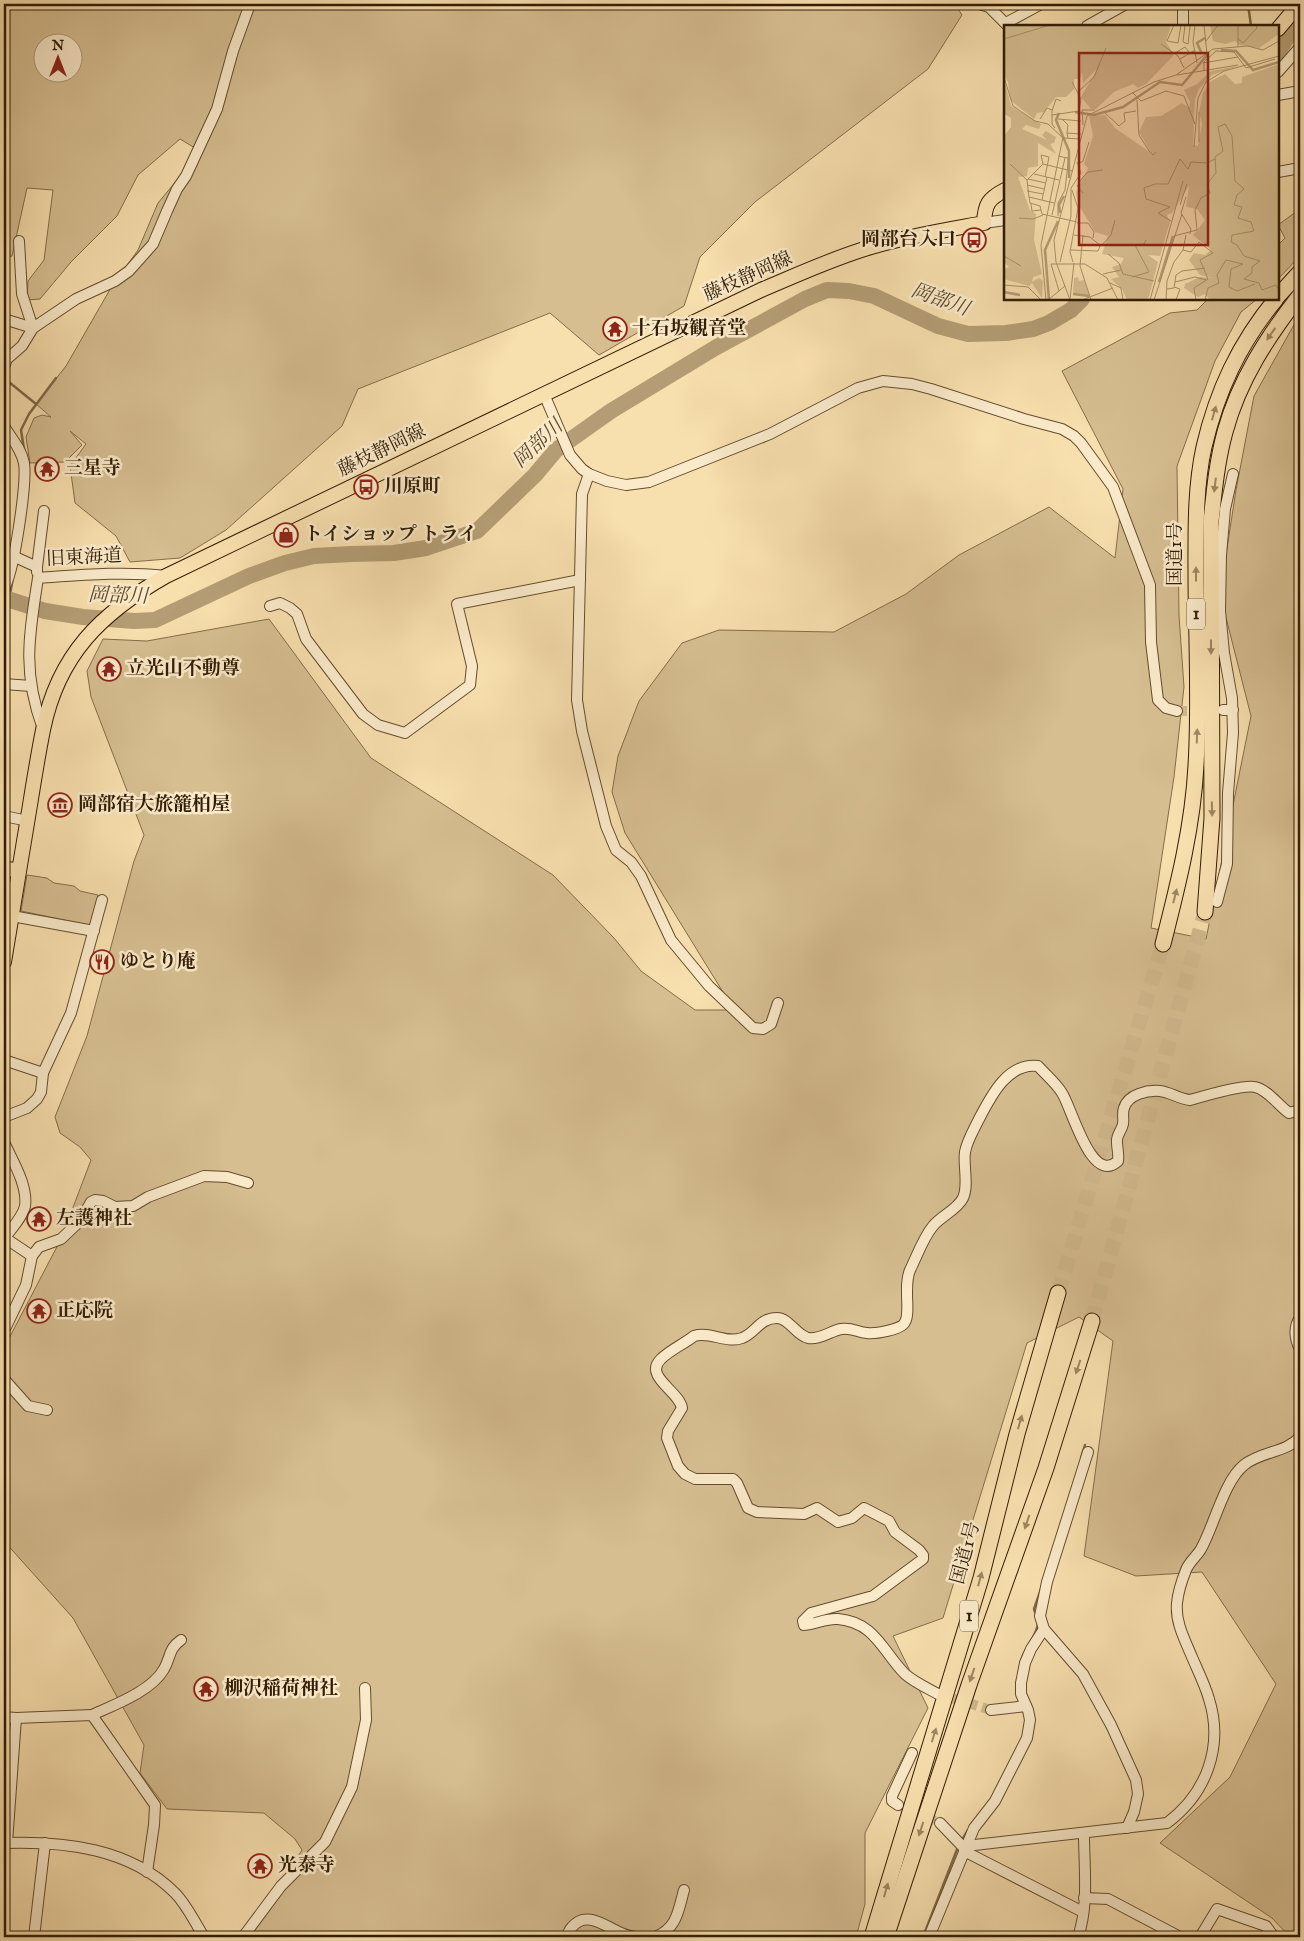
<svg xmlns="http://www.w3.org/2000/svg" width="1304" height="1941" font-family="'IM FELL English','Noto Serif JP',serif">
<rect width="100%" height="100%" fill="#f8dfae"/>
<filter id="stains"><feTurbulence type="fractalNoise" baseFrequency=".004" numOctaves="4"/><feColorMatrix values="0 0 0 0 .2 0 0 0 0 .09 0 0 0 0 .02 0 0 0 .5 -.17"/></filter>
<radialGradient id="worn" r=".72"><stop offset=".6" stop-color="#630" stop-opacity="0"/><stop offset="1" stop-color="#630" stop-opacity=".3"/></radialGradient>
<g fill="#d6be91" stroke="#846d4a" fill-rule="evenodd">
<path d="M4 4H955L962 15 928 69 755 202 700 257 684 306 599 355 550 313 358 389 342 426 226 530 180 558 130 562 116 536 75 503 70 466 86 444 70 431 82 445 65 462 30 463 26 437 34 418 42 415 51 417 36 404 66 366 112 286 138 250 158 203 187 168 195 148 180 139 138 175 117 216 71 262 40 299 27 300 28 281 44 260 53 190 27 188 12 256 4 258ZM42 42H72V72H42Z"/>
<path d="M1300 209V256L1278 279V245L1285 238 1278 225Z"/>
<path d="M1208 299H1257L1241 312 1215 361 1177 466 1179 615 1184 687 1174 777 1151 928 1206 939 1251 716 1220 594 1236 490 1254 396 1295 323 1300 318V1937H1290L1272 1918 1160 1843 1230 1777 1276 1684 1202 1572 1136 1576 1084 1556 1113 1341 1079 1317 1027 1343 943 1618 893 1636 928 1708 865 1833V1904L856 1937H245L302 1850 295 1839 264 1813 167 1809 140 1773 144 1745 73 1618 4 1541V1348L61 1239 91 1160 80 1147 60 1133 55 1117 87 1036 134 861 144 835 91 697 87 671 103 639 147 641 269 619 371 758 553 875 614 938 641 971 695 1010H734L625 833 612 792 618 756 639 701 682 643 719 630 834 632 906 594 959 555 1049 507 1115 558 1123 489 1062 371 1170 313 1197 310Z"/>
<path d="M27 875 47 878 54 883 74 886 80 891 98 895 93 926 21 911Z"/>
</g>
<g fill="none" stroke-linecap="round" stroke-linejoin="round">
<g stroke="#806947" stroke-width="2.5">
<path d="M1248 4 1251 26"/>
<path d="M4 378 36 404"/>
<path d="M24 449 21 430 29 414 56 378"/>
<path d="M9 599 13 578"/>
<path d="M1081 1458 1085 1445"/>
<path d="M1036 1615 1034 1609 1041 1589"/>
<path d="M1020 1666C1021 1650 1037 1638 1038 1623"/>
<path d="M962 1840 968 1830"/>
<path d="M923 1937 958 1847"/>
</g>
<g stroke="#b49d74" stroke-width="16">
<path d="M1278 52 1300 18"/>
<path d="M4 598 45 611 83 617 134 621 155 620 249 576 285 563 314 556 351 554 394 553 426 548 477 531 535 475 556 450 611 411 715 348 805 299 827 290 849 291 874 296 938 326 968 334 1006 333 1033 329 1049 323 1071 310 1082 299"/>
</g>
<g stroke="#d0b88c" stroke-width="10" stroke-dasharray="10 5" stroke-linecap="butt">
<path d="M1177 711H1202"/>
<path d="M939 1694 991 1710"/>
<path d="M898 1805 940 1823"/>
</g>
<g stroke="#d0b88c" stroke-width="15" stroke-dasharray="15 8" stroke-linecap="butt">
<path d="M1058 1293 1163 944"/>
<path d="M1092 1321 1205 912"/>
</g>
<g stroke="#634d2e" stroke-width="12">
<g id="minor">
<path d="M979 4 989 7 1008 26"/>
<path d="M1183 4V26"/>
<path d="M1006 23 1041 4"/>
<path d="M1087 26 1126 4"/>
<path d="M1278 72 1300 47"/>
<path d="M1278 95 1300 91"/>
<path d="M1278 172 1300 168"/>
<path d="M984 223 1005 220"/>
<path d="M19 241 22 294 33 328"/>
<path d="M4 319 33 328"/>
<path d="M4 367 7 359 22 346 33 328 76 299 115 281 129 271 153 244 167 211 177 189 186 176 217 109 233 51 250 4"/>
<path d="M544 394 570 455 582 469 589 474 607 481 626 485 649 482 770 434 858 388 883 381 912 384 931 389 1024 419 1062 429 1074 436 1081 443 1113 487 1150 585 1151 642 1158 700 1166 708 1177 711"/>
<path d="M4 426C11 438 21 448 24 463 27 483 14 573 4 588"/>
<path d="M589 474 582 494 577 700 582 731 606 826 616 850 631 862 641 876 671 940 709 986 753 1028 763 1029 771 1024 778 1003"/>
<path d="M13 556 37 567V572"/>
<path d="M37 567 44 511"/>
<path d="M270 606 280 603 290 608 297 614 306 639 363 714 378 725 405 733 470 685 472 666 457 604 580 580"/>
<path d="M4 684 31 686"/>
<path d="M1223 710H1233"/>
<path d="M43 729C22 672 29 636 38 578 81 575 123 571 166 576"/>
<path d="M4 816 28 821"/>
<path d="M1217 902 1227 864 1228 793 1233 733 1232 698 1224 653 1220 611 1221 555 1225 509 1233 474"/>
<path d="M12 916 94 931"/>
<path d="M4 1060 43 1073"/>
<path d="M4 1117 27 1108 37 1099 41 1092 43 1073 71 1013 102 900"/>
<path d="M4 1142C12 1160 28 1185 25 1206 23 1217 10 1230 4 1239"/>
<path d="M5 1238 32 1256"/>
<path d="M1300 1318C1293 1327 1295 1340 1300 1349"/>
<path d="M4 1331 26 1285 32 1256 39 1247 61 1239 80 1221 91 1202 95 1200 103 1201 115 1207 133 1206 148 1197 204 1176 227 1177 248 1183"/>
<path d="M4 1379 28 1406 47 1410"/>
<path d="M1088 1452 1047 1582 1040 1616 1044 1629 1083 1674 1111 1725 1136 1780 1138 1794 1134 1812 1127 1828"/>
<path d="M938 1694C927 1688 914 1682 905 1674 883 1652 875 1622 838 1619 826 1618 816 1624 804 1625L803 1621 811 1613 873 1596 923 1559V1555L919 1550 895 1532 889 1521 864 1508 852 1518 838 1522 817 1508 804 1514 757 1512 748 1508 737 1483 733 1479H695L685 1474 678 1466 667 1438 668 1431 682 1408C679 1391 643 1376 661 1359 670 1350 684 1344 694 1336 710 1331 727 1344 742 1338 756 1333 759 1318 777 1318 789 1318 796 1335 808 1338 819 1340 831 1331 841 1329 851 1327 857 1332 867 1333 874 1334 902 1330 905 1322 911 1312 903 1286 910 1270 917 1256 923 1238 933 1226 941 1216 957 1210 963 1198 969 1185 963 1166 965 1152 967 1141 973 1131 978 1121 990 1098 1007 1062 1038 1066 1046 1075 1056 1083 1062 1093 1072 1108 1091 1186 1118 1161 1119 1153 1117 1149 1117 1142 1116 1135 1122 1130 1123 1124 1124 1119 1122 1113 1124 1108 1128 1094 1148 1090 1160 1091 1170 1092 1179 1099 1190 1100 1204 1096 1243 1084 1255 1087 1268 1090 1278 1105 1289 1113L1300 1110"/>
<path d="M991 1710 1026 1706"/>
<path d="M92 1715C114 1705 152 1691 164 1669 171 1657 168 1649 181 1640"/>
<path d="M4 1717 16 1718 92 1715 155 1805 154 1825 147 1872"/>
<path d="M898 1805 892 1801V1796L912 1753"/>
<path d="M940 1823 965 1849"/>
<path d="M4 1843C64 1841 130 1848 175 1893 187 1905 195 1923 204 1937"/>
<path d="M7 1843 16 1718"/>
<path d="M966 1846 1167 1823C1206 1794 1224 1747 1209 1699 1205 1685 1198 1671 1192 1657 1185 1640 1175 1622 1177 1603 1178 1593 1182 1580 1186 1570 1189 1562 1197 1556 1201 1549 1214 1526 1224 1481 1244 1465 1261 1451 1286 1453 1300 1437"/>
<path d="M964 1851 1083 1912"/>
<path d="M1084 1898 1108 1899 1180 1937"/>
<path d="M34 1937 45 1843"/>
<path d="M243 1937 281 1886 325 1842 352 1787 366 1720 365 1688"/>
<path d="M568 1937C568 1932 569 1930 572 1927 586 1910 605 1926 619 1932 624 1935 630 1936 635 1937"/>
<path d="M655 1937C677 1928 678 1912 684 1890"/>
<path d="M929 1937 974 1828 995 1801 1027 1738 1030 1720 1028 1710 1021 1694V1683L1025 1663 1031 1649 1044 1629"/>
<path d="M1078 1937C1089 1905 1084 1867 1084 1834"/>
<path d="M1200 1937 1217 1909 1266 1926 1274 1937"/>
</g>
</g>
<g stroke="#311c04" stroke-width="16">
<g id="major">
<path d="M1278 29 1299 4"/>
<path d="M4 869 19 870"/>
<path d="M4 962C13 910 21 857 30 805 34 780 38 755 43 730 58 655 101 613 166 576L761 290C797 275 833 258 871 247 908 236 946 230 984 223 985 204 988 199 1005 190"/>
</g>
</g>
<g stroke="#311c04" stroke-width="17">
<g id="highway">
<path d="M1278 296 1300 272"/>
<path d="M1205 912 1212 818 1211 522C1214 492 1217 461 1225 432 1239 380 1268 336 1300 295"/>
<path d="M1163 944C1178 885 1193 826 1196 765 1200 701 1196 636 1196 572 1196 531 1195 488 1204 447 1217 391 1239 344 1276 299"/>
<path d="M872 1937 981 1578 1017 1434 1058 1293"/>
<path d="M886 1937 969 1685 1046 1468 1092 1321"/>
</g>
</g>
<use href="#minor" stroke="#faeaca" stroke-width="10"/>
<use href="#major" stroke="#f8dfae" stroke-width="14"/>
<use href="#highway" stroke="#f8dfae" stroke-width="15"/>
</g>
<defs><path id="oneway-solid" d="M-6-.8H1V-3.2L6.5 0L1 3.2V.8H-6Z" transform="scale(1.25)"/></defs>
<g fill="#9e8762">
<use href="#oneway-solid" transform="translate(1271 334) rotate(125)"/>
<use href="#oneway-solid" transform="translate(1214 413) rotate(-74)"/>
<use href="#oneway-solid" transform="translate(1215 485) rotate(97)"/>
<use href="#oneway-solid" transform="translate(1196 574) rotate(-90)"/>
<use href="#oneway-solid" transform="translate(1211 647) rotate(90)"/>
<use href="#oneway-solid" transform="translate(1197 736) rotate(-88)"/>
<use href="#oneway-solid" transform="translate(1212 809) rotate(89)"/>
<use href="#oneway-solid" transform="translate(1175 896) rotate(-76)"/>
<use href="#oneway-solid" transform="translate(1078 1367) rotate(108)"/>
<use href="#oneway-solid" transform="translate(1020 1422) rotate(-74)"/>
<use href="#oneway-solid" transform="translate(1027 1522) rotate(109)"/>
<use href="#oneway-solid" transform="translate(980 1579) rotate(-75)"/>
<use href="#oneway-solid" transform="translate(972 1675) rotate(109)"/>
<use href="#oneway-solid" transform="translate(934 1735) rotate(-73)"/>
<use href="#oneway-solid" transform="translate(921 1829) rotate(108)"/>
<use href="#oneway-solid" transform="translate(886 1890) rotate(-74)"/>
</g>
<defs>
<g id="bus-ring" transform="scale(1.25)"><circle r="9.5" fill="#faeaca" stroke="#8f2418" stroke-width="1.5"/><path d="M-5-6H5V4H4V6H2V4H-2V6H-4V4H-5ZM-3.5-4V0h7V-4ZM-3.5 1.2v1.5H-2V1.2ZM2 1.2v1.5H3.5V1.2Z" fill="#8f2418"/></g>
<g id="temple-ring" transform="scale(1.25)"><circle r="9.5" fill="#faeaca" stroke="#8f2418" stroke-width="1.5"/><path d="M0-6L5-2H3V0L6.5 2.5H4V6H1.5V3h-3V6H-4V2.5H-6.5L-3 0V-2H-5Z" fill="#8f2418"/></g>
<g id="shop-ring" transform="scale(1.25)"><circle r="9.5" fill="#faeaca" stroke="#8f2418" stroke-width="1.5"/><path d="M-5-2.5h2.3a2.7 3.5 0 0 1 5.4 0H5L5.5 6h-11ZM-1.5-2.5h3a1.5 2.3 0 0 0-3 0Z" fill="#8f2418"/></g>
<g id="museum-ring" transform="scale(1.25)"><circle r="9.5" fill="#faeaca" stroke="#8f2418" stroke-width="1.5"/><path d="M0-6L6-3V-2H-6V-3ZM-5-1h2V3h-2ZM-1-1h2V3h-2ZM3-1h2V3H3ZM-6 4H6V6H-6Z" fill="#8f2418"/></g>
<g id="restaurant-ring" transform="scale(1.25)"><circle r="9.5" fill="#faeaca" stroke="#8f2418" stroke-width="1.5"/><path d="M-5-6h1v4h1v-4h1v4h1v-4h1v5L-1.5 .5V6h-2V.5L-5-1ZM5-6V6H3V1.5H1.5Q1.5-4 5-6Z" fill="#8f2418"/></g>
</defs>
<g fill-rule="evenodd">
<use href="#bus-ring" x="974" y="240"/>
<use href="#temple-ring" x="615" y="329"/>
<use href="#temple-ring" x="47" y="469"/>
<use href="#bus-ring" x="366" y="487"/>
<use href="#shop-ring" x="286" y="535"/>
<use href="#temple-ring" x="109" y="669"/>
<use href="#museum-ring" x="60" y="805"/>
<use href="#restaurant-ring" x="102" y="962"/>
<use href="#temple-ring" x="39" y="1219"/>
<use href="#temple-ring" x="39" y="1311"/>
<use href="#temple-ring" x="206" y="1689"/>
<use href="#temple-ring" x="260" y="1866"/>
</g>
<g text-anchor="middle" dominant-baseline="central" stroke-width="5" stroke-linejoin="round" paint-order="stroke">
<g fill="#faeaca" stroke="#6d5a3f" stroke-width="1">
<rect x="1187" y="598.5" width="18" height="31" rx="4"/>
<rect x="960" y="1600.5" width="18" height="31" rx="4"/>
</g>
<g font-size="18" font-weight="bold" fill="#311c04">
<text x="1196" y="614">1</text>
<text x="969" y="1616">1</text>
</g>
<g font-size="19" font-weight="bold" fill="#311c04" stroke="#faeaca" text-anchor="start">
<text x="956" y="240" text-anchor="end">岡部台入口</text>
<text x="632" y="329">十石坂観音堂</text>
<text x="64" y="469">三星寺</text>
<text x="384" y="487">川原町</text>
<text x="304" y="535">トイショップ トライ</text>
<text x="126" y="669">立光山不動尊</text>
<text x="78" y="805">岡部宿大旅籠柏屋</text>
<text x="120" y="962">ゆとり庵</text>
<text x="56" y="1219">左護神社</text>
<text x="56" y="1311">正応院</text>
<text x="224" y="1689">柳沢稲荷神社</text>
<text x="278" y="1866">光泰寺</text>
</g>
<g font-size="19" fill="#311c04" stroke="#faeaca">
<text transform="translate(748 277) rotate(-24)">藤枝静岡線</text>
<text transform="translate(382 451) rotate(-26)">藤枝静岡線</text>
<text transform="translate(1176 554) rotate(-90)">国道1号</text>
<text transform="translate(84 558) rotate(-3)">旧東海道</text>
<text transform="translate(966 1553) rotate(-75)">国道1号</text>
</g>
<g font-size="20" font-style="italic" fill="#5f492b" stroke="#faeaca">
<text transform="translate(940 300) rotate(20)">岡部川</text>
<text transform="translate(538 444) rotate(-43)">岡部川</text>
<text transform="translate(118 596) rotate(2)">岡部川</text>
</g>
</g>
<g transform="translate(1004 25)">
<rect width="275" height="275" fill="#f8dfae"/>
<path d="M0 0H167L162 17 170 30 142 59 134 63 129 59 110 67 92 84H87L77 72 94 43 79 58 78 47 76 54H70V64L62 72H52L40 87 33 88 30 94 6 75 4 57 0 51ZM206 0H275V9L255 23 236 20 231 16 221 19 209 16ZM275 39V275H206L201 269 194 272 180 263 181 259 196 252 208 253 196 250 185 235 190 228 201 230 207 225 189 210 201 195 193 184 182 182 185 161 168 188 163 190 166 197 156 231 144 230 154 237 144 275H123L118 264 107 254 115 252 108 242 117 239 120 233 98 229 104 211 91 207 74 179 72 167 84 143 80 139 89 111 85 91 101 90 111 103 147 128 135 107 142 92 157 91 178 78 185 83 186 77 180 65 193 59 207 46 234 41 208 50 195 64 191 74 189 120 194 121 198 99 195 87 199 68 207 56 221 49 231 59 238 58V52ZM0 53 7 81 37 99 35 104 22 100 18 104 43 115 38 110 42 106 52 112 50 118 46 119 52 129 34 118V141L24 143 23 151 14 152 26 185 32 189 30 215 38 249 29 252 28 257 35 253 39 256 38 273 28 258 25 261 0 254V244L5 242 0 237V111L7 102V93L0 89ZM74 252 75 256 80 255 85 271 69 269 70 253Z" fill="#d6be91"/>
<path fill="none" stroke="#b49d74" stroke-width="2.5" d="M217 25 232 26 249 45 275 37M198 29 193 18 201 13M71 87 90 90 119 82 156 57 178 60 204 29M55 88 52 95 65 126V153M56 188 55 180 60 171M155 257 169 211M0 267 16 270M69 269 85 271M45 275 41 225 54 196"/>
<path fill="none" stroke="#a8916a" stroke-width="1" d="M170 0 163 16 174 18 177 0M181 0 179 17 184 19M191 0 189 17 193 38M200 0 203 29M233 13 239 18 253 3 252 0M0 14 46 0M202 16 214 0M157 19 174 31 180 43M184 19 186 1M234 22V0M171 28 181 22 185 27M176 34 191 25M199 38 234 32M200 46V37L212 26 230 27 242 43 271 34M173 50 234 40M0 52 9 81 31 96 44 99 59 113 77 114M75 66 90 52 102 23M128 67 137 76 162 66 180 71 191 99M133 75 135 110 145 126 149 130 152 127M101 88 115 101 121 96 120 88 132 86M48 90 75 86 77 74 68 57M36 94 43 83 48 85M54 94 77 96M58 94 64 100 63 108M79 100 78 85H91M51 103 48 99V86L52 74 57 76M64 113 63 108 77 109M195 117V87M190 122 194 73 202 57 220 46 275 31M54 131 64 133V138L61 165 54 178V191M6 139 23 155M39 139 37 130 45 132 41 152M74 139 79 136 85 117M30 149 55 155M24 154 42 158M23 160 40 164M68 165 74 183 66 227 69 237M23 166 39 169M79 168 73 161 79 152 84 147 99 145M25 172 26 178 36 181 38 189 73 197M182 172 177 188 187 204 186 209M38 175 43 152M50 178 25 172 23 155 39 139 68 146M27 179 28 186 37 185M176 180 183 159M48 190 61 133M15 193 29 194 39 190M167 196 154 188 166 182 142 174 140 163 151 159H164L176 134 184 144 187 137 203 138 211 134M73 198H84L90 207 89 213M70 210 86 212 97 221 107 210 111 195M79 210 76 241 87 275M170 211 193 205 191 185 197 173 206 168 203 159 212 148 211 132 219 126 214 102 221 99 228 111 231 156 240 164 233 170 230 180 238 182 234 193 247 197 250 206 228 210 227 217 233 220 240 231 256 236 248 242V248L240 254 255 258M67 225 94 226 96 221M179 225 182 210M104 229 115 238 119 249 150 256M0 231 17 241M56 237 67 191V163L77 148 73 137M99 249 117 245M128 252 145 247 131 220 140 219 142 215M171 257 191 252 202 255M106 258 117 263 119 275M255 258 258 265 272 260 275 265M0 260 24 262 37 275M170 262 176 264 172 275M163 264 170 263 172 250 178 246 201 243M55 266 47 239H81L103 253 114 275M66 274 70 238M42 275 37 220 59 112M44 275 61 261M66 275 52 237 50 215 83 91 150 57 172 50 209 24 244 21 259 25 275 16M78 275 109 263M146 275 179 156M150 275 178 189M162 275 163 256 170 237 179 225 187 227 195 217 209 228 196 235 204 254 190 263 192 275M201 275 204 263 215 258 213 250 222 235 239 239 227 244 225 262 233 266 251 259"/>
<path fill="#8f2418" fill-opacity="0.15" stroke="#8f2418" stroke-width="2.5" d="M75 28H204V220H75Z"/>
<rect width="275" height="275" fill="none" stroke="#311c04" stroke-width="2.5"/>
</g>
<rect width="1304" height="1941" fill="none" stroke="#f8dfae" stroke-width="20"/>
<rect x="5" y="5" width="1294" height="1931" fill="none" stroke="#311c04" stroke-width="2.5"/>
<rect x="10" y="10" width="1284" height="1921" fill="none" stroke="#311c04"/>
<g transform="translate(58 58)"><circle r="24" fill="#faeaca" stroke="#aa987b"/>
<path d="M0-4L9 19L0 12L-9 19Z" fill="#8f2418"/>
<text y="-8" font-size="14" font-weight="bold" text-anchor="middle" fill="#311c04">N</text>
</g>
<rect width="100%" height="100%" filter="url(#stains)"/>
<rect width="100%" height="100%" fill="url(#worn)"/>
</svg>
